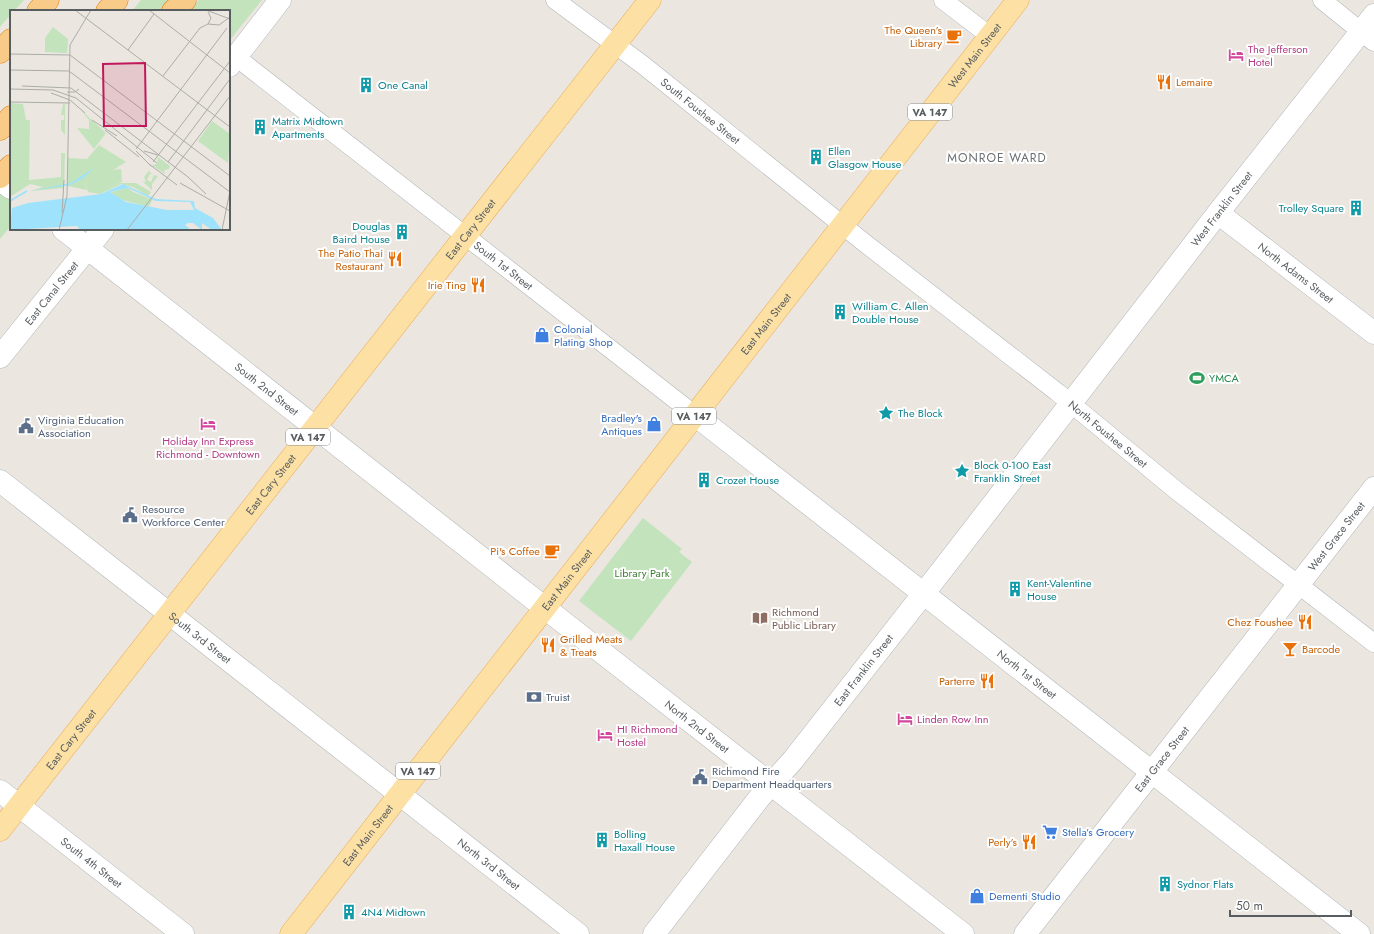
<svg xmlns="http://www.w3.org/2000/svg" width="1374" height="934" font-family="Jost,sans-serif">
<rect width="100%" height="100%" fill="#ebe7e0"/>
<g fill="#c2e3bc">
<path d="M0 0H24L14 11H11V14L0 27Z"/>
<path d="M141 0H173L161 11H132Z"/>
<path d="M199 0H262L229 41V11H188Z"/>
<path d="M11 181V226L0 239V192Z"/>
<path d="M643 518 682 549 679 552 692 562 631 641 579 601Z"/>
</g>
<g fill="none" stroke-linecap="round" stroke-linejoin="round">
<g stroke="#b0b4b7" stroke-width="19">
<g id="minor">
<path id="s1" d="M555 0 643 65 866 244 1057 392 1177 491 1374 643"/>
<path d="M943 0 990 36"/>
<path d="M1322 0 1374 42"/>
<path id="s2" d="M236 57 695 415"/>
</g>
</g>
<g stroke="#b0b4b7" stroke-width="23">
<g id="tertiary">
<path d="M0 180 11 188"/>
<path id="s3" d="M1218 213 1374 333"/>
<path id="s4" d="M63 229 545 608 963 934"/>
<path id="s5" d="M695 415 1359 934"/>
<path id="s6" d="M0 481 578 934"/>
<path id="s7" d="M0 791 183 934"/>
<path id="s8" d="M654 934 760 797 793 760 942 570 1218 213 1374 15"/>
<path id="s9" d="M1025 934 1374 488"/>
</g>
</g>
<g stroke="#b1b6ba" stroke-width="23">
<g id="secondary">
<path d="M229 66 280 0"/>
<path id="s10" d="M0 357 103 229"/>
</g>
</g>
<g stroke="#ecac58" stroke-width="23">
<g id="primary">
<path id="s11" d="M0 830 650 0"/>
<path id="s12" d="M291 934 1018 0"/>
</g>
</g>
<g stroke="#e47d07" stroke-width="23">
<g id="motorway">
<path d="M38 11 48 0"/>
<path d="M107 11 117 0"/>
<path d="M173 11 185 0"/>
<path d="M0 52 11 40"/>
<path d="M0 129 11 117"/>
<path d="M0 177 11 166"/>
</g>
</g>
<use href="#minor" stroke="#fff" stroke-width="18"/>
<use href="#tertiary" stroke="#fff" stroke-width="22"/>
<use href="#secondary" stroke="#fff" stroke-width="22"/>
<use href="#primary" stroke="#fce0a4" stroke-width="22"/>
<use href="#motorway" stroke="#f9cb89" stroke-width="22"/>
</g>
<defs>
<g id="cafe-bare" transform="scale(1.2)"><path d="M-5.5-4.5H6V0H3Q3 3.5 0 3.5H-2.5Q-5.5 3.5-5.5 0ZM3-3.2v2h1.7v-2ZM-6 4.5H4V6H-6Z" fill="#e8710a" stroke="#fff" stroke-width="2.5" paint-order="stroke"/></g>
<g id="hotel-bare" transform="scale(1.2)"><path d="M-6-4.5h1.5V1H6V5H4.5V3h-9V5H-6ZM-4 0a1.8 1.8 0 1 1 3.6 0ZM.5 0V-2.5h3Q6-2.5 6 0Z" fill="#d1479c" stroke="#fff" stroke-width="2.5" paint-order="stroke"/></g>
<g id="restaurant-bare" transform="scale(1.2)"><path d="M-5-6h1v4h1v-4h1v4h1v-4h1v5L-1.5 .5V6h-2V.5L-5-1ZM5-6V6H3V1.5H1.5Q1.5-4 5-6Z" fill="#e8710a" stroke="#fff" stroke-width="2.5" paint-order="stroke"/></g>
<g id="building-bare" transform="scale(1.2)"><path d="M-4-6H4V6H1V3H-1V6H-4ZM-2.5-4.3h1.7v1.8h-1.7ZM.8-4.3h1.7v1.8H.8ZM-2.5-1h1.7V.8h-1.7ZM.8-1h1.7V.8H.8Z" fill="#0f9aa8" stroke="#fff" stroke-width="2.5" paint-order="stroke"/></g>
<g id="shop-bare" transform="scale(1.2)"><path d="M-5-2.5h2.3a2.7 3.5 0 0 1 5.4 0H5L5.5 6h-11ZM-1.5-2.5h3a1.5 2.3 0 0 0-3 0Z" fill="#3f7fe0" stroke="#fff" stroke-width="2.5" paint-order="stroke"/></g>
<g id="stadium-bare" transform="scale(1.2)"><path d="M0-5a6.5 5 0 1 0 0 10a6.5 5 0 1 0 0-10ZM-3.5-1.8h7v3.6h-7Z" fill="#2e9e5b" stroke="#fff" stroke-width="2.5" paint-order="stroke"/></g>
<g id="sight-bare" transform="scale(1.2)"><path d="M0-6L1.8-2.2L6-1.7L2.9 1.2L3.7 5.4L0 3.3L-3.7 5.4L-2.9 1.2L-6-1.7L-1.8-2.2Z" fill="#0f9aa8" stroke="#fff" stroke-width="2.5" paint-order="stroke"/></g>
<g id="civic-bare" transform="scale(1.2)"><path d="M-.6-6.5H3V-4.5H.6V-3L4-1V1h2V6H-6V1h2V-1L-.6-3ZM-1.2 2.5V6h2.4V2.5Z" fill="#5c6f8a" stroke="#fff" stroke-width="2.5" paint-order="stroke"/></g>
<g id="library-bare" transform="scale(1.2)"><path d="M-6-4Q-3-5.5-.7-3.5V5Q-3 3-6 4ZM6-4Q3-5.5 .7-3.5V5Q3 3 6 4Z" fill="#8d6e63" stroke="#fff" stroke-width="2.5" paint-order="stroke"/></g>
<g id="bar-bare" transform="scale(1.2)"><path d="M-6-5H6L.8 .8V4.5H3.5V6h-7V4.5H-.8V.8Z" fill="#e8710a" stroke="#fff" stroke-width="2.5" paint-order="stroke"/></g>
<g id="bank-bare" transform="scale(1.2)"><path d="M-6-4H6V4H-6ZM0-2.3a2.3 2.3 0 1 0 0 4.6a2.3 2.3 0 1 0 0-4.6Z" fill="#5c6f8a" stroke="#fff" stroke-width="2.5" paint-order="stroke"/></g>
<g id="supermarket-bare" transform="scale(1.2)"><path d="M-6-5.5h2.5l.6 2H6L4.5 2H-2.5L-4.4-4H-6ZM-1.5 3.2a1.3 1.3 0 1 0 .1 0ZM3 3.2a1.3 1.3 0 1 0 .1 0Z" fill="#3f7fe0" stroke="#fff" stroke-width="2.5" paint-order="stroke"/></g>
</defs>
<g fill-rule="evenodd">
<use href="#cafe-bare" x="954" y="36"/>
<use href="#hotel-bare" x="1236" y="55"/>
<use href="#restaurant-bare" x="1164" y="82"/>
<use href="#building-bare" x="366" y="85"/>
<use href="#building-bare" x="260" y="127"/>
<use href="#building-bare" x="816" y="157"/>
<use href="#building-bare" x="1356" y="208"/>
<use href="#building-bare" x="402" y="232"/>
<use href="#restaurant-bare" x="395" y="259"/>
<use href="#restaurant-bare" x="478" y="285"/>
<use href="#building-bare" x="840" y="312"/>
<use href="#shop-bare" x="542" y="335"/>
<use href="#stadium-bare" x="1197" y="378"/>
<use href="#sight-bare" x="886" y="413"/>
<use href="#hotel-bare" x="208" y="424"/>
<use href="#shop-bare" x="654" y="424"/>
<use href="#civic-bare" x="26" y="426"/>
<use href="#sight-bare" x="962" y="471"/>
<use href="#building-bare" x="704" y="480"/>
<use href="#civic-bare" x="130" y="515"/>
<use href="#cafe-bare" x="552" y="551"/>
<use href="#building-bare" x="1015" y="589"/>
<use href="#library-bare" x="760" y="618"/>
<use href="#restaurant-bare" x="1305" y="622"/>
<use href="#restaurant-bare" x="548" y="645"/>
<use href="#bar-bare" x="1290" y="649"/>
<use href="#restaurant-bare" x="987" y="681"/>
<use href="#bank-bare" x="534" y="697"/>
<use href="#hotel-bare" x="905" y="719"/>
<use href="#hotel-bare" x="605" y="735"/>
<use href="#civic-bare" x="700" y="777"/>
<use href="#supermarket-bare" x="1050" y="832"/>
<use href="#building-bare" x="602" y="840"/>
<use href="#restaurant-bare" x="1029" y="842"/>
<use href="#building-bare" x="1165" y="884"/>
<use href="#shop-bare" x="977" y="896"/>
<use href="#building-bare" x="349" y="912"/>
</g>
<g text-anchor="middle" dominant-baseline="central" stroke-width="4" stroke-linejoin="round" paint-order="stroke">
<g fill="#fff" stroke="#8a8e90" stroke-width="1">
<rect x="908" y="104" width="44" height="16" rx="3"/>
<rect x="672" y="408" width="44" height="16" rx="3"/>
<rect x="286" y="429" width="44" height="16" rx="3"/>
<rect x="396" y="763" width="44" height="16" rx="3"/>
</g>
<g font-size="10" font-weight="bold" fill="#585d60">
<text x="930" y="112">VA 147</text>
<text x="694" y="416">VA 147</text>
<text x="308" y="437">VA 147</text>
<text x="418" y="771">VA 147</text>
</g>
<g font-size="11" fill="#c56008" stroke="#fff" text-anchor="end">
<text x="942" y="30">The Queen’s<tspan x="942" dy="13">Library</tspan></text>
<text x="1176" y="82" text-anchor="start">Lemaire</text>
<text x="383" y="253">The Patio Thai<tspan x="383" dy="13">Restaurant</tspan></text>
<text x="466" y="285">Irie Ting</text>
<text x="540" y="551">Pi's Coffee</text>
<text x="1293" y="622">Chez Foushee</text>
<text x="560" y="639" text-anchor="start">Grilled Meats<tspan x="560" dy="13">&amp; Treats</tspan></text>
<text x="1302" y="649" text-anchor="start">Barcode</text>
<text x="975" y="681">Parterre</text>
<text x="1017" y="842">Perly’s</text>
</g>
<g font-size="11" fill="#b23c85" stroke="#fff" text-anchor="start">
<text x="1248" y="49">The Jefferson<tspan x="1248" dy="13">Hotel</tspan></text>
<text x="208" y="441" text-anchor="middle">Holiday Inn Express<tspan x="208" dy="13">Richmond - Downtown</tspan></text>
<text x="917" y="719">Linden Row Inn</text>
<text x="617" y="729">HI Richmond<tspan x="617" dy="13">Hostel</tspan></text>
</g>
<g font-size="11" fill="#585d60" stroke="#fff">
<text stroke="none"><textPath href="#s12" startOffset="1113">West Main Street</textPath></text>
<text stroke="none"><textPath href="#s1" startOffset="183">South Foushee Street</textPath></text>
<text stroke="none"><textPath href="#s8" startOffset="921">West Franklin Street</textPath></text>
<text stroke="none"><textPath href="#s11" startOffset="763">East Cary Street</textPath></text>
<text stroke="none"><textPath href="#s2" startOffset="339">South 1st Street</textPath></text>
<text stroke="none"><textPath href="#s3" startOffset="98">North Adams Street</textPath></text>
<text stroke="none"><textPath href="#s10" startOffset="82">East Canal Street</textPath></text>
<text stroke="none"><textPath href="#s12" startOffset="773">East Main Street</textPath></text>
<text stroke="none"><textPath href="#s4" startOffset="259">South 2nd Street</textPath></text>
<text stroke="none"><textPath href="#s1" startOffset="703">North Foushee Street</textPath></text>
<text stroke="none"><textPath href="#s11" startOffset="439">East Cary Street</textPath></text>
<text stroke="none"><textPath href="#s9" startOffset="505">West Grace Street</textPath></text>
<text stroke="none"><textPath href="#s12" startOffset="449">East Main Street</textPath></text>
<text stroke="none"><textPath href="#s6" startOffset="254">South 3rd Street</textPath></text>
<text stroke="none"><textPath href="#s8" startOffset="337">East Franklin Street</textPath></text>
<text stroke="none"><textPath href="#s5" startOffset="421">North 1st Street</textPath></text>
<text stroke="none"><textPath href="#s4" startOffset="806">North 2nd Street</textPath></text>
<text stroke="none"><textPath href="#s11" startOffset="115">East Cary Street</textPath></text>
<text stroke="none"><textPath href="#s9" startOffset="222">East Grace Street</textPath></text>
<text stroke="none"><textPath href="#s12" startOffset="125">East Main Street</textPath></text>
<text stroke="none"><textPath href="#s7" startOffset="116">South 4th Street</textPath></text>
<text stroke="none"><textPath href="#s6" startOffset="621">North 3rd Street</textPath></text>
</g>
<g font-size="11" fill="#0d838f" stroke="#fff" text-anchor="start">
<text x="378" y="85">One Canal</text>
<text x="272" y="121">Matrix Midtown<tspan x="272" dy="13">Apartments</tspan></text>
<text x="828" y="151">Ellen<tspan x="828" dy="13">Glasgow House</tspan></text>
<text x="1344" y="208" text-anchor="end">Trolley Square</text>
<text x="390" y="226" text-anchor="end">Douglas<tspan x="390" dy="13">Baird House</tspan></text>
<text x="852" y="306">William C. Allen<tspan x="852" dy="13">Double House</tspan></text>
<text x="898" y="413">The Block</text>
<text x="974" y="465">Block 0-100 East<tspan x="974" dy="13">Franklin Street</tspan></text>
<text x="716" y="480">Crozet House</text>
<text x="1027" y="583">Kent-Valentine<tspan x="1027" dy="13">House</tspan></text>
<text x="614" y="834">Bolling<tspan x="614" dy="13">Haxall House</tspan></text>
<text x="1177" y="884">Sydnor Flats</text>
<text x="361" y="912">4N4 Midtown</text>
</g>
<g font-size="11" fill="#366cbe" stroke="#fff" text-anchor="start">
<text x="554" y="329">Colonial<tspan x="554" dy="13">Plating Shop</tspan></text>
<text x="642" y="418" text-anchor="end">Bradley's<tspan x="642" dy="13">Antiques</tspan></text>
<text x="1062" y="832">Stella’s Grocery</text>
<text x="989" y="896">Dementi Studio</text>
</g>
<g font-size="11" fill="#27864d" stroke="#fff" text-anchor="start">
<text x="1209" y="378">YMCA</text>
</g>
<g font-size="11" fill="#4e5e75" stroke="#fff" text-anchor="start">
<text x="38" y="420">Virginia Education<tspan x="38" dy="13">Association</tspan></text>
<text x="142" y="509">Resource<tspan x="142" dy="13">Workforce Center</tspan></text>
<text x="546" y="697">Truist</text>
<text x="712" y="771">Richmond Fire<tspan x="712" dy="13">Department Headquarters</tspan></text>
</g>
<g font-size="11" fill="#3e8136" stroke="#fff">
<text x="642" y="573">Library Park</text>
</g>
<g font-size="11" fill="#785e54" stroke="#fff" text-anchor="start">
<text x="772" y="612">Richmond<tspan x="772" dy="13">Public Library</tspan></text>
</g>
<g font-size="12" letter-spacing="1" fill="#696f72" stroke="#fff">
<text x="997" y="158">MONROE WARD</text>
</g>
</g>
<g transform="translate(10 10)">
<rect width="220" height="220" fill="#ebe7e0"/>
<path d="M43 17 58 29 57 43 35 42V28ZM0 93 13 94 16 110H20L19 170 51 167V143H55L54 178 20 181 33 177 20 174 0 187ZM53 94H55V125L51 120V110H54V105H51ZM71 100 96 123 84 139 67 118 79 119V110ZM202 111 220 124 218 153 188 131ZM89 135 116 152 103 160 111 159 112 172 92 179 110 173H126L141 182 138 186 123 177 111 174 90 184 78 182 74 168 77 180 58 176V148L77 149ZM148 147 160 156 159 159 154 160 155 164 142 155 147 154ZM141 158 139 161 142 164H140L137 170 141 172 144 165 148 166 142 174 138 173 142 174V180L132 171 136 172 134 167ZM118 178 123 182 146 191 142 190 139 197 109 189 101 182Z" fill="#c2e3bc"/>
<path d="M85 157 72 169 60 175 20 181 61 173ZM113 174 146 189 184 191 185 198 203 208 212 220H202L192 213V220L183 213H178L175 215 181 220H70L67 216 0 220 2 198 18 193 91 184ZM118 178 146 191 180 192 184 200H157L116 192 100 182Z" fill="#9fe2fc" fill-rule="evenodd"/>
<path fill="none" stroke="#9fe2fc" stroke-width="2" d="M0 191 17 181"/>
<path fill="none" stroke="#acaca9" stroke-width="1" d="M65 0 220 117M139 0 220 63M196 0 220 9M198 2 201 8 198 14M118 40 144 4M0 44 60 45 220 166M0 60 59 61 220 182M153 66 190 18 198 14 209 15 220 7M12 76 61 78 178 167M0 79 43 80 66 88 147 153M57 82H65L69 79M41 83 60 90 75 103M0 92 60 93M82 110 107 126M95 120 129 147M126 139 217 18M126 141 141 156M134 141 148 145M143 152 220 51M158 152 220 69M139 154 167 175M178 167 196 184M170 173 220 201M52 203 54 170M49 220 57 186 60 35 81 0M117 220 220 86M212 220 220 181"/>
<path fill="#c2185b" fill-opacity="0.15" stroke="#c2185b" stroke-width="2" d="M135 53 136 116H94L93 54Z"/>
<rect width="220" height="220" fill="none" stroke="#585d60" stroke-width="2"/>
</g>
<path d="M1230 910v6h121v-6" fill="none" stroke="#585d60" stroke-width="2"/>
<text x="1236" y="910" font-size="12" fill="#585d60" stroke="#ffffff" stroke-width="3" paint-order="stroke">50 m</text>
</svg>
